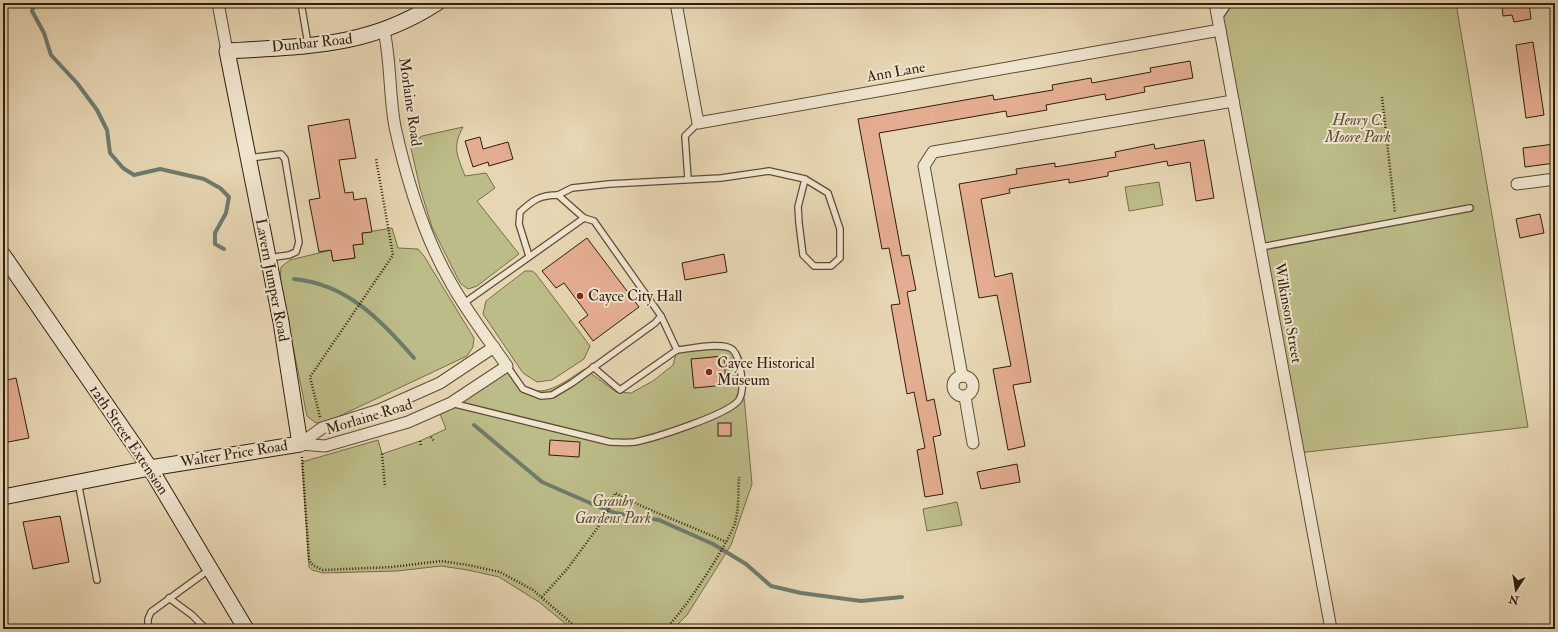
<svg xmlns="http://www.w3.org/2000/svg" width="1558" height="632" font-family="'IM FELL Double Pica',serif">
<rect width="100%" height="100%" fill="#e7d6b3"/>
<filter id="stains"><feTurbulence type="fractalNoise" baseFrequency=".005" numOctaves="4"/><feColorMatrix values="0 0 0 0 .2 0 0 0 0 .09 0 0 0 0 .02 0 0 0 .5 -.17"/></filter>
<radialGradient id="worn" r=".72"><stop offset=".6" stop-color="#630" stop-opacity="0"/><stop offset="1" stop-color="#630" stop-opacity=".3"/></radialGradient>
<g fill="#bcbc88" stroke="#766d4a">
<path d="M1215 3H1456L1528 427 1298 453Z"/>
<path d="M463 127C452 147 457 155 465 176L486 173 495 188 477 201 519 254 477 286 468 289 461 284 458 279 432 227 420 188 410 144 422 136Z"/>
<path d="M1159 182 1163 205 1129 211 1125 187Z"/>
<path d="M392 228 398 248 418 249 424 256 474 338 473 347 467 356 331 420 316 423 307 416 280 282 281 267 290 260 331 250 333 261 355 258 353 245 363 244 362 233Z"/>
<path d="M525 271H532L536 274 590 346 584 359 552 380 537 382 523 373 483 314 486 301Z"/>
<path d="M725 345 733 350 743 386 752 484 731 545 687 615 673 629H572L539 602 499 577 468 570 441 566 397 571 323 573 312 570 309 567 302 462 378 440 382 454 420 441 446 429 438 409 507 366C513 372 519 382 526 387 545 400 569 378 585 369L616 392 631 393 653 381 673 365 677 350Z"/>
<path d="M957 502 962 525 927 531 923 509Z"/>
</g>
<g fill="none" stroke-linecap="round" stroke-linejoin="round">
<g stroke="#6e7b6c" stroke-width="4">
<path d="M35 3 32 11 44 33 51 55 77 83 97 110 107 130 110 153 123 168 134 175 160 169 204 179 220 188 229 197 226 213 215 233V244L224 249"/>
<path d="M294 279C347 284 381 320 414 358"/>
<path d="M474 425 542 482 597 506 615 513 659 520 713 544 746 564 771 586 801 593 861 601 902 597"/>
</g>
</g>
<g fill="#e4ad91" stroke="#311e0c">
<path d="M1510 3H1529L1531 19 1514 22 1512 15 1503 16 1502 6 1510 5Z"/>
<path d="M1533 42 1544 115 1526 118 1516 45Z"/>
<path d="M1190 61 1193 78 1144 87 1145 92 1106 100 1105 94 1046 105 1047 110 1007 117 1006 111 879 133 902 256 909 255 916 290 907 292 927 401 934 399 941 435 933 437 943 494 925 497 917 450 925 448 914 392 907 394 891 305 900 304 889 248 882 249 858 119 993 95 994 100 1053 90 1052 85 1091 78 1092 83 1151 72 1150 68Z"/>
<path d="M349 119 356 158 339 160 345 193 353 192 354 200 366 198 372 232 362 233 363 244 353 245 355 258 333 261 331 250 319 252 309 200 320 198 308 126Z"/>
<path d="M480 137 483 149 508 142 513 159 489 166 488 162 473 167 465 141Z"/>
<path d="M1204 140 1214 198 1196 201 1190 162 1168 166 1167 161 1108 172V176L1069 183V179L1009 189 1010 193 981 199 995 277 1012 273 1031 382 1013 385 1025 446 1008 450 993 369 1011 366 997 295 979 298 959 184 1017 174 1016 169 1055 163V167L1116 157 1115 152 1154 144 1155 149Z"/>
<path d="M1554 144 1555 163 1525 167 1523 148Z"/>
<path d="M1540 214 1544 233 1520 238 1516 219Z"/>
<path d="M587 238 639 307 593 341 579 322 588 315 564 283 556 288 542 271Z"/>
<path d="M724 254 727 272 685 280 682 263Z"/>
<path d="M724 356 726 385 694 388 691 359Z"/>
<path d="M16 378 29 438 3 443V381Z"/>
<rect x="718" y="423" width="13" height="13"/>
<path d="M550 440 580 442 579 457 549 455Z"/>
<path d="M1017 464 1020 482 981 489 977 472Z"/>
<path d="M60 516 69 562 33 569 23 522Z"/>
</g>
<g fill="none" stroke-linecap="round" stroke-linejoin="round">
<g stroke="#5e4c36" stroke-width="8">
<g id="lane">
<path d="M301 3 308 44"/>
<path d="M1219 18 1229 3"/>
<path d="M249 158 281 154 285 159 299 242 296 252 289 255 268 258"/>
<path d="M688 179 685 136 698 123"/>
<path d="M558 195 572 188 609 184 721 178 769 171 805 179 828 193 840 229V258L831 266H814L803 255 799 223 798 207 805 179"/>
<path d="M1261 247 1470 208"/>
<path d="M464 303 584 218"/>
<path d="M507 366 523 389 541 396 552 395 572 383 655 323 661 316 594 221 584 218 558 195C540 195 533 200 520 212L519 224 529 256"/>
<path d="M593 367 620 390 677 350 661 316"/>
<path d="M451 403 610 442C618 442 627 443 635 442 654 438 728 415 739 400 744 391 742 382 741 373 739 365 739 356 733 350 725 341 689 349 677 350"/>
<path d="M78 482 97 580"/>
<path d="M169 598 192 615 206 629"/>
<path d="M148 629V619L151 612 210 569"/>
</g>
</g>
<g stroke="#5e4c36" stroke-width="13">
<g id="street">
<path d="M218 3 227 51"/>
<path d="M676 3 698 123 1220 30"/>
<path d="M1215 3 1331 629"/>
<path d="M1517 184 1555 179"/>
<circle cx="963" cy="386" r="10"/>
<path d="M962 376 924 166 933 152 1233 101"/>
<path d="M965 397 973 443"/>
<path d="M300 444 325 446 408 422 451 403 507 366C488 339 467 312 451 283 423 235 407 181 395 127 389 95 391 62 384 31"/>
<path d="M300 444 322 428 379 410 440 383 494 347"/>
</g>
</g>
<g stroke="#311e0c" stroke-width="17">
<g id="secondary">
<path d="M3 255 150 468 246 629"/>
<path d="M3 497 150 468 300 444 281 322 227 51C305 46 368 48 437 3"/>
</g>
</g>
<g stroke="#311e0c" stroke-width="2.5" stroke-dasharray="1 2" stroke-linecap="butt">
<path d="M1382 97 1395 213"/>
<path d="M320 417 310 377 393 255 376 159"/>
<path d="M431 437 434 441"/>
<path d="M420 441 421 446"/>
<path d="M382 454 385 487"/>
<path d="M302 457 309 559C311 566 317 567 323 570L392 567 441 561 468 565 500 572 533 590 578 629"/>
<path d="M542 597 568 568 604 519 615 493C651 512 689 525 726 542"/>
<path d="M664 629C679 620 730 541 735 523 739 508 738 492 739 477"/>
</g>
<use href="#lane" stroke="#efe4ce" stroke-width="5.5"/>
<use href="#street" stroke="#efe4ce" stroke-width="11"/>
<use href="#secondary" stroke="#efe4ce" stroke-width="15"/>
</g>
<g fill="#8f2418" stroke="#efe4ce" stroke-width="1.5">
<circle cx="580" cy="296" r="4"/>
<circle cx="709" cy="372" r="4"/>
</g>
<g text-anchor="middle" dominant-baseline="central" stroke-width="4" stroke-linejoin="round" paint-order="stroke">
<g font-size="15" fill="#311e0c" stroke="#efe4ce">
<text transform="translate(312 43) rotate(-6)">Dunbar Road</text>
<text transform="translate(896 72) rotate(-10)">Ann Lane</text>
<text transform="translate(410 102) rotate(82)">Morlaine Road</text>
<text transform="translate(272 280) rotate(79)">Lavern Jumper Road</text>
<text transform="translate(1288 313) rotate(80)">Wilkinson Street</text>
<text transform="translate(369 417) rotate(-17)">Morlaine Road</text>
<text transform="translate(129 440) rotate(56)">12th Street Extension</text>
<text transform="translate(234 454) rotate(-9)">Walter Price Road</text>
</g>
<g font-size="15" font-style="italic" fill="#5b4d31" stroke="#efe4ce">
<text x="1358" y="120">Henry C.<tspan x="1358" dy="17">Moore Park</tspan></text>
<text x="613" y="501">Granby<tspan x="613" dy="17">Gardens Park</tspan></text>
</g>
<g font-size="15" fill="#311e0c" stroke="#efe4ce" text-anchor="start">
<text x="588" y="296">Cayce City Hall</text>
<text x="717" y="363">Cayce Historical<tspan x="717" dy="17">Museum</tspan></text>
</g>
</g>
<rect width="1558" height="632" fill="none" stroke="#e7d6b3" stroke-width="16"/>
<rect x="4" y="4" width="1550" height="624" fill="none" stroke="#311e0c" stroke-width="2"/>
<rect x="8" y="8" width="1542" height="616" fill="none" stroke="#311e0c"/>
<g transform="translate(1516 590) rotate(192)" stroke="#efe4ce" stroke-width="3" paint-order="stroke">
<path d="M0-3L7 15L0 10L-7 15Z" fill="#311e0c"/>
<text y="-6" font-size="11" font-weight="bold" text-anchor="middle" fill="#311e0c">N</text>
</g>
<rect width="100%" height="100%" filter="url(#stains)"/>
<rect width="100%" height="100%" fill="url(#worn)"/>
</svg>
